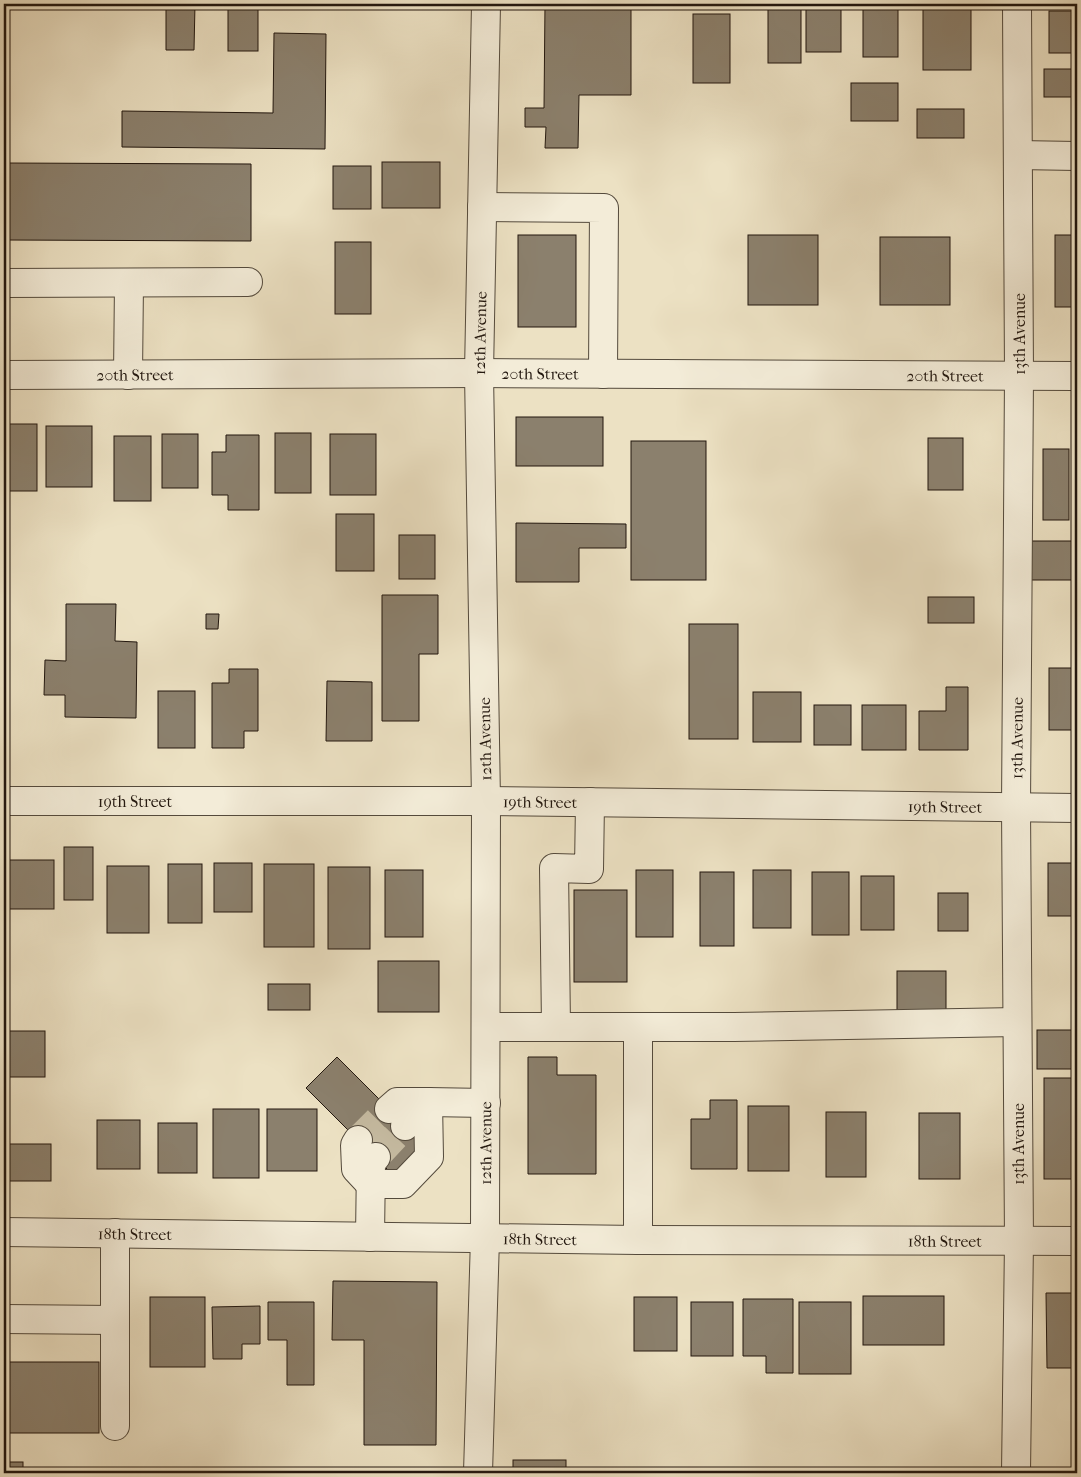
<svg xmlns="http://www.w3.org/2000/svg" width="1081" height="1477" font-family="'IM FELL French Canon',serif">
<rect width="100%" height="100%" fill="#ece1c3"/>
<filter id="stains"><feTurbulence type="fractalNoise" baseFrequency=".004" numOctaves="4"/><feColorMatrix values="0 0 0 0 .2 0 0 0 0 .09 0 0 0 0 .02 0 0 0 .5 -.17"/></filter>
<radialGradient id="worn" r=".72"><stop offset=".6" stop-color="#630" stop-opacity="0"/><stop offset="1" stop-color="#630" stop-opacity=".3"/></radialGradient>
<g fill="#8b806d" stroke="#22170f">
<path d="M166 4H195L194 50H166Z"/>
<rect x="228" y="4" width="30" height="47"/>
<path d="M545 4H631V95H579L578 148H545L546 127H525V108H544Z"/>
<rect x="768" y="4" width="33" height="59"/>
<rect x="806" y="4" width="35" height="48"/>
<rect x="863" y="4" width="35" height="53"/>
<rect x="923" y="4" width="48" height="66"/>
<rect x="1049" y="11" width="28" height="42"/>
<rect x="693" y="14" width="37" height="69"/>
<path d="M274 33 326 34 325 149 122 147V111L273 113Z"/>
<rect x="1044" y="69" width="28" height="28"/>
<rect x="851" y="83" width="47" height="38"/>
<rect x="917" y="109" width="47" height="29"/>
<rect x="382" y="162" width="58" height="46"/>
<path d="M6 163 251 164V241L6 240Z"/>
<rect x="333" y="166" width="38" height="43"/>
<rect x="518" y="235" width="58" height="92"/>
<rect x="748" y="235" width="70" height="70"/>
<rect x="1055" y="235" width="22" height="72"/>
<rect x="880" y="237" width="70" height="68"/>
<rect x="335" y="242" width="36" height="72"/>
<rect x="516" y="417" width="87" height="49"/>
<rect x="4" y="424" width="33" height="67"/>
<rect x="46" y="426" width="46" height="61"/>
<rect x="275" y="433" width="36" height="60"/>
<rect x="162" y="434" width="36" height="54"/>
<rect x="330" y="434" width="46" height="61"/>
<path d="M226 435H259V510H228V495H212V452H226Z"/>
<rect x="114" y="436" width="37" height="65"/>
<rect x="928" y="438" width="35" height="52"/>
<rect x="631" y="441" width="75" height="139"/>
<rect x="1043" y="449" width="26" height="71"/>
<rect x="1076" y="450" width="1" height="55"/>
<rect x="336" y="514" width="38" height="57"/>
<path d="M516 523 626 524V548H579V582H516Z"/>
<rect x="399" y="535" width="36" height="44"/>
<rect x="1031" y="541" width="43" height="39"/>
<path d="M382 595H438V654H419V721H382Z"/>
<rect x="928" y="597" width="46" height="26"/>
<path d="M66 604H116L115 641 137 642 136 718 65 717V695H44L45 660 66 661Z"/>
<path d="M206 614H219L218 629H206Z"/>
<rect x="689" y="624" width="49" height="115"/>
<rect x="1049" y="668" width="28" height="62"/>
<path d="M229 669H258V731H244V748H212V683H229Z"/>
<path d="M327 681 372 682V741H326Z"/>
<path d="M946 687H968V750H919V711H946Z"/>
<rect x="158" y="691" width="37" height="57"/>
<rect x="753" y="692" width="48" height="50"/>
<rect x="814" y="705" width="37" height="40"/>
<rect x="862" y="705" width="44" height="45"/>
<rect x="64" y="847" width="29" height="53"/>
<rect x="4" y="860" width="50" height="49"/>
<rect x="214" y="863" width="38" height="49"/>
<rect x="1048" y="863" width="29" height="53"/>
<rect x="168" y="864" width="34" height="59"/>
<rect x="264" y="864" width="50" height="83"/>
<rect x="107" y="866" width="42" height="67"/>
<rect x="328" y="867" width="42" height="82"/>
<rect x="385" y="870" width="38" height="67"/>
<rect x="636" y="870" width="37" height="67"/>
<rect x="753" y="870" width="38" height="58"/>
<rect x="700" y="872" width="34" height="74"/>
<rect x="812" y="872" width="37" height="63"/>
<rect x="861" y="876" width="33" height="54"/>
<rect x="574" y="890" width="53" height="92"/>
<rect x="938" y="893" width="30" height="38"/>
<rect x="378" y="961" width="61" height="51"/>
<rect x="897" y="971" width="49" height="43"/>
<rect x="268" y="984" width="42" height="26"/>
<rect x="1037" y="1030" width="40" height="39"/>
<rect x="4" y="1031" width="41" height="46"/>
<path d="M337 1057 428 1148 397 1179 306 1088Z"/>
<path d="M528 1057H557V1075H596V1174H528Z"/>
<rect x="1044" y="1078" width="33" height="101"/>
<path d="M710 1100H737V1169H691V1119H710Z"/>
<rect x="748" y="1106" width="41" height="65"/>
<rect x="213" y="1109" width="46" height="69"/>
<rect x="267" y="1109" width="50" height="62"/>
<rect x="826" y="1112" width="40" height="65"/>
<rect x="919" y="1113" width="41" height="66"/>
<rect x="97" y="1120" width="43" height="49"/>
<rect x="158" y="1123" width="39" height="50"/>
<rect x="4" y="1144" width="47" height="37"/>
<path d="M333 1281 437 1282 436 1445H364V1340H332Z"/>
<path d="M1046 1293H1077V1368H1047Z"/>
<rect x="863" y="1296" width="81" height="49"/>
<rect x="150" y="1297" width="55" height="70"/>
<rect x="634" y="1297" width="43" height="54"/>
<path d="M743 1299H793V1373H766V1356H743Z"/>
<path d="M268 1302H314V1385H287V1340H268Z"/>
<rect x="691" y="1302" width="42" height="54"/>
<rect x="799" y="1302" width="52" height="72"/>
<path d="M260 1306V1344H242V1359H213L212 1307Z"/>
<rect x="4" y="1362" width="95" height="71"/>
<rect x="513" y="1460" width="53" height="13"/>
<rect x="4" y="1462" width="19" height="11"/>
</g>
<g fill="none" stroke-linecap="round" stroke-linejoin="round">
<g stroke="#c4b99f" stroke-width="28" stroke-dasharray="28 14" stroke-linecap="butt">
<path d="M358 1140 389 1109"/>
<path d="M376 1157 405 1126"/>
</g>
<g stroke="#544a3c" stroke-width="30">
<g id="minor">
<path d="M1018 155 1077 156"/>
<path d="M482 207 604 208 603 374"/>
<path d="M4 283 248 282"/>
<path id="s1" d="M4 375 479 373 1077 376"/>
<path d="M128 375 129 283"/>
<path id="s2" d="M4 801H486L1077 808"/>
<path d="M556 1026 554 868 589 869 590 802"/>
<path d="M487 1027H734L1017 1022"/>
<path d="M638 1028V1240"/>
<path d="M405 1126 428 1102 486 1103"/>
<path d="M358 1140 355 1145 356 1169 370 1184H403L429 1157 428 1102H397L389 1109"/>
<path id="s3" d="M4 1232 638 1240 1077 1241"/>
<path d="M370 1237 371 1163 376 1157"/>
<path d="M4 1319 115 1320"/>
<path d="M115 1426V1233"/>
<path id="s4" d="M478 1473 485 1238 486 801 479 373 486 4"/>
<path id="s5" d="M1016 1473 1019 1241 1016 807 1019 376 1017 4"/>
</g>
</g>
<use href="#minor" stroke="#f3ecd8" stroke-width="28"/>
</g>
<g text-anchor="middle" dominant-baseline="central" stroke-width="4.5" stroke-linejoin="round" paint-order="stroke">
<g font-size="16" fill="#22170f" stroke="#f3ecd8">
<text stroke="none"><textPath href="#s4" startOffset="1140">12th Avenue</textPath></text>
<text transform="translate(1019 334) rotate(-90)">13th Avenue</text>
<text stroke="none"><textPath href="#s1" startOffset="536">20th Street</textPath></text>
<text stroke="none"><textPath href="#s1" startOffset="131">20th Street</textPath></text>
<text stroke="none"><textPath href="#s1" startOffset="941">20th Street</textPath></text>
<text transform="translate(485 739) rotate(-91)">12th Avenue</text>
<text stroke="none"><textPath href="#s5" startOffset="735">13th Avenue</textPath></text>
<text stroke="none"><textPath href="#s2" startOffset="131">19th Street</textPath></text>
<text stroke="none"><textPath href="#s2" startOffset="536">19th Street</textPath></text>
<text stroke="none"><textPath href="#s2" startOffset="941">19th Street</textPath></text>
<text stroke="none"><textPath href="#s4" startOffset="330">12th Avenue</textPath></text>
<text transform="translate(1018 1144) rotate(-90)">13th Avenue</text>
<text stroke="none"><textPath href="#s3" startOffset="131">18th Street</textPath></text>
<text stroke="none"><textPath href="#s3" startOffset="536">18th Street</textPath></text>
<text stroke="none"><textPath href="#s3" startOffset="941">18th Street</textPath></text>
</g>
</g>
<rect width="1081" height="1477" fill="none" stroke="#ece1c3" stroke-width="20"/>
<rect x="5" y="5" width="1071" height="1467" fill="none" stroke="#22170f" stroke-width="2.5"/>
<rect x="10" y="10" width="1061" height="1457" fill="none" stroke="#22170f"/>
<rect width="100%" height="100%" filter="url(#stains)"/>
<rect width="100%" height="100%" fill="url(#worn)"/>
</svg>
